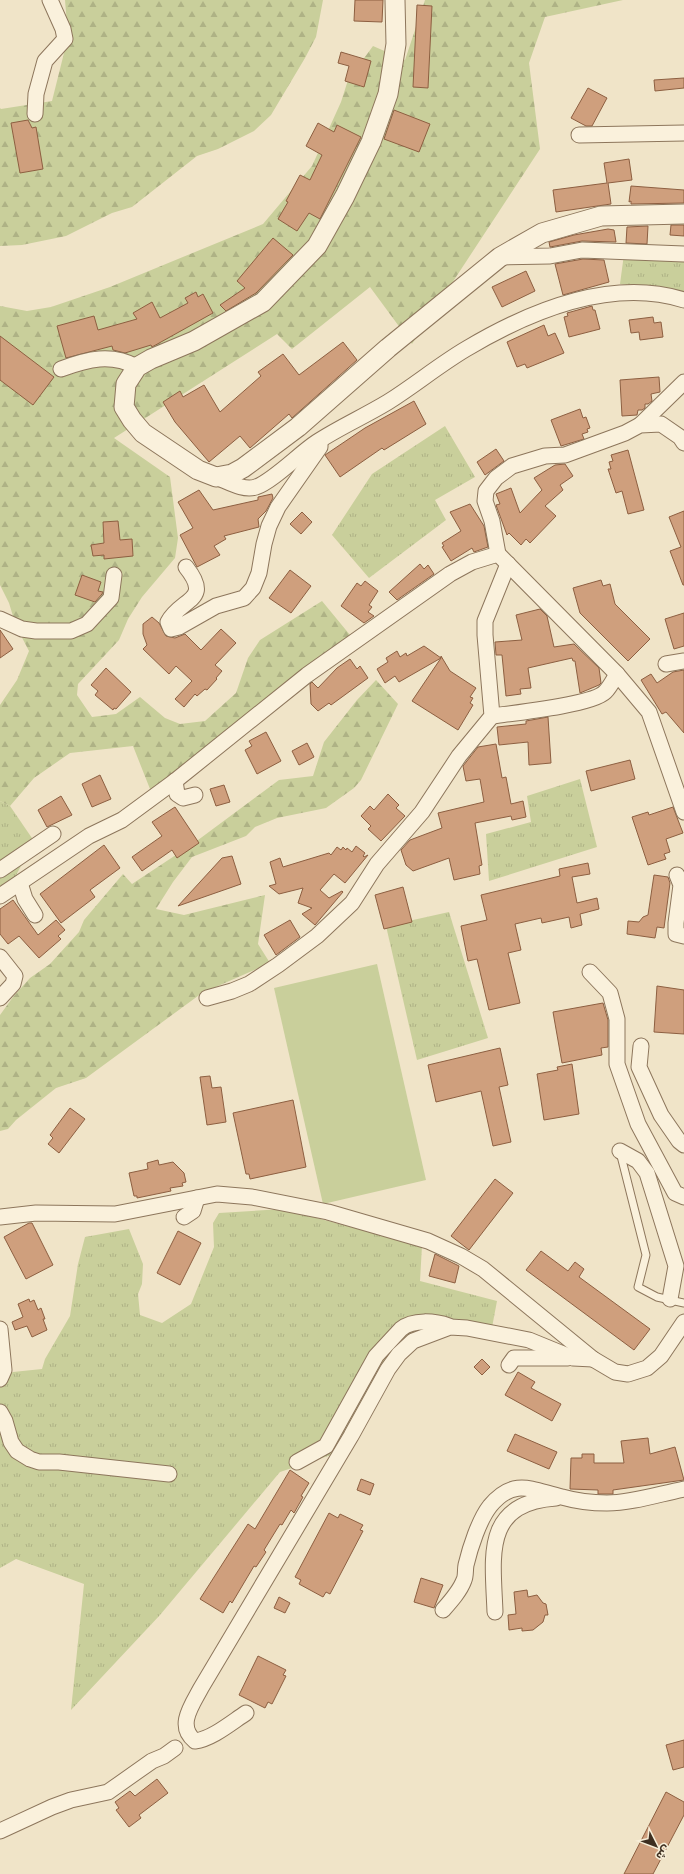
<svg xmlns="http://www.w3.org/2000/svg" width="684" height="1874" font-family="'Times New Roman','Noto Sans Arabic',serif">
<defs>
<pattern id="grass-tufts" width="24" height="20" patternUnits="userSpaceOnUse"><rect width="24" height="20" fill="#c9cf9b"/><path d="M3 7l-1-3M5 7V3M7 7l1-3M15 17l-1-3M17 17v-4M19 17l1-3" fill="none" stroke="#aeb285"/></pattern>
<pattern id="forest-firs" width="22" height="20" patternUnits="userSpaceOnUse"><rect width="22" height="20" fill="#c9cf9b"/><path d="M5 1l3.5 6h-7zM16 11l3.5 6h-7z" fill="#aeb285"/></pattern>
</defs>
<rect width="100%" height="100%" fill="#f0e4c8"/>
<g fill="url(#grass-tufts)">
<path d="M624 254 684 261V292L620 284Z"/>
<path d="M445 426 475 477 435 500 446 520 369 578 332 535 372 474Z"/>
<path d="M580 779 597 847 489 881 486 834 531 822 527 796Z"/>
<path d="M0 801 10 806 34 841 11 885 0 891Z"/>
<path d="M449 912 488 1038 417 1060 386 926Z"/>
<path d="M283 1209 422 1246 420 1281 497 1301 490 1338 454 1326 410 1351 334 1454 280 1472 160 1615 71 1710 84 1584 16 1559 0 1568V1373L1 1376 13 1372 42 1369 45 1359 70 1316 78 1264 85 1237 129 1229 143 1264 142 1284 138 1294 140 1315 162 1323 191 1304 214 1247 213 1223 219 1213Z"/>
</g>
<g fill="url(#forest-firs)">
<path d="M65 0H323L316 37 305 58 271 115 254 131 218 149 197 156 132 207 112 213 66 236 22 245 0 246V108L1 109 52 101 68 37Z"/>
<path d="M425 0H623L545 17 529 63 540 149 412 344 370 287 292 349 277 334 114 438 170 477 178 538 175 558 142 597 128 619 119 640 78 684 77 695 92 717 116 714 140 697 165 718 180 724 205 721 236 693 248 658 260 640 322 601 350 635 152 794 133 746 70 753 34 778 10 806 0 801V705L17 680 29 651 16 626 9 603 0 585V306L27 311 51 307 110 287 263 224 312 166 341 102 348 80 373 46 405 60Z"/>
<path d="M376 680 398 704 361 780 354 788 326 808 277 818 255 827 246 836 192 857 173 882 156 909 184 915 265 895 258 944 270 963 202 993 86 1078 56 1088 16 1120 8 1129 0 1131V1015L13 997 30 978 50 964 79 932 84 920 123 874 132 884 194 843 279 780 313 776 324 742 357 700Z"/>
</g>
<path fill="#c9cf9b" d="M377 964 426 1180 323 1204 274 988Z"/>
<g fill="#cf9f7d" stroke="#8d5f41">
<path d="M355 0H383L382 22 354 21Z"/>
<path d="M417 5 432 6 428 88 413 87Z"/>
<path d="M341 52 371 61 364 87 345 81 349 66 338 63Z"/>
<path d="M684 78V88L655 91 654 80Z"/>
<path d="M588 88 607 98 592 126H586L571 118Z"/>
<path d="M394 110 430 124 419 152 384 139Z"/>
<path d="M28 120 32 128 36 127 43 169 20 173 11 123Z"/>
<path d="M318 123 334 132 337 125 361 137 320 219 309 213 297 231 278 219 288 202 286 201 300 175 310 180 322 155 306 146Z"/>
<path d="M629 159 632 180 608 183 611 204 556 212 553 190 607 183 604 163Z"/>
<path d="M631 186 684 190V203L631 204V201L629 202Z"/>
<path d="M671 225H684V236L670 235Z"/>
<path d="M648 226 647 244 626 243 627 227Z"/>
<path d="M608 229 614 230 616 242 582 241 550 247 549 242 574 235Z"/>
<path d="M273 238 293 255 256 293 226 311 220 305 245 288 237 281Z"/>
<path d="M583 259 604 260 609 282 563 295 555 264Z"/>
<path d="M526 271 535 291 502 307 492 287Z"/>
<path d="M196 292 198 297 203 294 213 313 152 347 151 345 125 353 113 350 112 346 66 358 57 326 94 316 98 330 137 319 133 313 152 302 160 318 188 303 185 298Z"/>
<path d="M592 306 593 310H595L600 329 569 337 564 317 568 316 567 313Z"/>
<path d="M653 317 654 323 661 322 663 337 640 340 639 332 631 333 629 320Z"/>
<path d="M544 325 548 336 555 333 564 353 527 368 525 364 517 367 507 342Z"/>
<path d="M0 336 54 377 33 405 0 380Z"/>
<path d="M343 342 357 360 292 418 289 414 250 448 240 436 209 462 175 422 163 402 180 391 183 397 204 385 220 412 261 376 258 372 283 354 299 375Z"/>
<path d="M659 377 660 392 651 394 652 401 648 404H645V408L642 410H638L637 415 622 416 620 380Z"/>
<path d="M414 401 426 424 384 450 382 448 340 477 325 455 365 428Z"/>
<path d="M580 409 583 418 586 417 590 428 587 429 588 432 582 434 584 439 561 446 551 420Z"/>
<path d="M496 449 504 461 485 475 477 462Z"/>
<path d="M628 450 644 510 628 514 622 491 616 493 608 469H611L609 462 613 461 611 455Z"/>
<path d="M565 464 573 476 560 485 563 490 545 506 556 516 530 543 526 539 521 545 509 533 507 535 496 505 500 504 496 494 511 488 520 513 542 490 534 478 555 465Z"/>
<path d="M199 490 213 510 258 500V497L272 494 273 498 266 511 258 519 259 527 224 536 226 539 214 546 220 555 197 567 180 535 193 528 178 502Z"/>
<path d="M470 504 484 526 488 547 474 552 472 548 451 561 442 547 444 546 442 543 461 531 450 512Z"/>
<path d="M684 511V585H683L670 551 681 547 669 517Z"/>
<path d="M302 512 312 522 301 534 290 524Z"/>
<path d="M118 521 120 540 132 539 133 556 104 559V555L93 556 91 545 104 543 103 522Z"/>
<path d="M420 564 424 569 428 565 434 574 397 600 389 592Z"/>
<path d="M290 570 311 586 291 613 269 598Z"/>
<path d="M82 575 101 582 98 591 103 592 102 594 95 602 75 595Z"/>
<path d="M601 580 603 586 610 584 615 604 650 639 628 661 580 613 573 588Z"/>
<path d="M365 581 378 591 369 605 372 607 368 612 374 616 364 623 341 606 357 583 361 586Z"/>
<path d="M540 609 547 616 554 647 574 644 599 668 601 683 599 685 580 693 575 661H573L572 658 528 668 531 688 520 689 521 694 506 696 502 655H496L495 642 522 640 516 615Z"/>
<path d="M684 613V646L674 649 665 619Z"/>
<path d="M152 617 159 623 166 636 175 638 185 634 201 650 221 629 236 643 215 665 222 671 216 678 217 679 207 690 205 689 197 696 195 694 184 707 175 699 192 681 176 666 169 674 143 649 147 645 143 634V624Z"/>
<path d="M0 630 13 649 0 658Z"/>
<path d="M424 646 441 658V656L450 671 476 688 470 697 473 698 470 703 473 705 458 730 412 701 441 658 399 682 395 676 385 683 377 669 388 662 386 658 397 651 400 657 406 653 407 656Z"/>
<path d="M350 659 357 669 360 666 368 678 331 705 329 703 318 711 311 704 310 684 312 682 318 688 337 668Z"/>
<path d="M106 668 131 692 116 709 114 708 113 710 95 695 98 691 91 685Z"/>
<path d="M684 670V733L666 712 662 714 641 680 651 674 657 683 673 672Z"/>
<path d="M548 717 551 763 529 765 528 742 499 745 497 727 526 724V721Z"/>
<path d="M266 732 281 761 257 774 245 750 252 746 249 741Z"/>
<path d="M307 743 314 757 299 765 292 751Z"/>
<path d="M496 744 502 778 506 777 511 804 523 801 526 817 512 820 511 816 475 823 482 865 479 866 480 874 454 880 449 858 413 871 406 865 401 850 410 840 442 828 438 813 484 802 480 779 466 781 463 766 478 747Z"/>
<path d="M630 760 635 779 591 791 586 771Z"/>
<path d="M100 775 111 799 92 807 82 784Z"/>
<path d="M224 785 230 802 216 806 210 789Z"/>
<path d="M388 794 399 805 396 808 405 816 381 841 368 829 371 826 361 816 370 806 374 810Z"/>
<path d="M61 796 72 815 47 827 38 810Z"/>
<path d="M175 807 199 843 177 858 172 850 142 871 132 857 162 836 152 822Z"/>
<path d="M673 807 683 833 666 839 670 852 664 854 666 859 648 865 632 817 648 812 649 815Z"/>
<path d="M104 845 120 868 90 890 95 897 61 923 40 894Z"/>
<path d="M356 846 365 853 363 856 364 857 368 855 345 883 334 874 320 890 329 898 342 891 343 892 315 925 302 914 312 908 298 903 303 888 279 894 269 886 276 884 270 862 280 858 283 867 329 853 331 855 337 847 341 850 343 847 346 850 347 848 352 852Z"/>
<path d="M232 856 241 884 178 906 222 858Z"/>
<path d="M588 863 590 874 572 877 577 903 597 898 599 909 580 914 582 925 571 928 569 917 542 923 541 918 515 924 521 950 508 953 520 1003 489 1010 477 959 468 961 461 926 487 920 481 895 560 876 559 869Z"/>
<path d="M654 875 668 877 670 883 664 928 657 927 655 938 627 934 628 921 639 922 643 917 648 915Z"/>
<path d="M403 887 412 922 384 929 375 895Z"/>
<path d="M13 900 38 935 56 920 65 930 58 936 61 939 39 958 19 936 8 944 0 934V909Z"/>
<path d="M290 920 300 937 276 955 264 935Z"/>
<path d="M657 986 684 990V1034L654 1032Z"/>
<path d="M603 1003 608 1020V1047L601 1048 602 1055 562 1063 553 1012Z"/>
<path d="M500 1048 508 1085 499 1087 511 1142 493 1146 481 1091 436 1102 428 1065Z"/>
<path d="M572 1064 579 1114 544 1120 537 1074 558 1070 557 1067Z"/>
<path d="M210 1076 212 1088 221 1087 226 1122 207 1125 200 1077Z"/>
<path d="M293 1100 306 1167 250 1179 249 1174H246L233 1113Z"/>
<path d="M70 1108 85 1119 59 1153 48 1144 53 1138 50 1135Z"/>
<path d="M158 1160 159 1165 173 1162 184 1173 186 1182 182 1183 183 1186 170 1188 171 1191 137 1198V1196H134L129 1173 148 1169 147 1163Z"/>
<path d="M495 1179 513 1193 469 1250 451 1236Z"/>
<path d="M29 1223H32L53 1265 26 1279 4 1237Z"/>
<path d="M178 1231 201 1243 180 1285 157 1273Z"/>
<path d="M541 1251 568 1271 575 1262 584 1269 579 1277 650 1329 634 1350 526 1270Z"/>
<path d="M435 1254 459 1266 455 1283 429 1276Z"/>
<path d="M29 1299 30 1302 34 1300 38 1310 41 1308 45 1319H43L47 1330 32 1337 27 1326 15 1330 12 1322 23 1317 18 1304Z"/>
<path d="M482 1359 490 1367 482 1375 474 1367Z"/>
<path d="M518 1372 535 1382 531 1388 561 1404 552 1421 505 1395Z"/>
<path d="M515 1434 557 1452 549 1469 507 1451Z"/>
<path d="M648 1438 650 1454 675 1447 684 1480 613 1490V1494H598V1490L570 1489 571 1458H582V1454H594V1463H624L621 1441Z"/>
<path d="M290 1470 309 1483 301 1496 303 1497 294 1513 291 1510 282 1525 280 1524 264 1550 266 1552 256 1567 254 1566 232 1603 230 1601 223 1613 200 1599 248 1524 255 1529Z"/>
<path d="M361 1479 374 1484 370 1495 357 1490Z"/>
<path d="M329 1513 338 1518 340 1514 363 1525 360 1530 363 1531 330 1594 326 1592 323 1597 299 1584 301 1580 295 1577Z"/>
<path d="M421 1578 443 1585 434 1608 414 1602Z"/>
<path d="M527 1590 528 1597 537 1595 543 1603 546 1604 548 1615H545L543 1622 533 1630 522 1631V1628L509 1630 508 1615 516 1614 514 1592Z"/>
<path d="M279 1597 290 1603 285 1613 274 1608Z"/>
<path d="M258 1656 286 1670 283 1675 286 1676 272 1704 268 1702 265 1708 239 1695Z"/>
<path d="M684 1740V1767L673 1770 666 1745Z"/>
<path d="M157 1779 168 1793 139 1815 141 1818 129 1827 116 1810 119 1808 115 1802 130 1791 135 1796Z"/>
<path d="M666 1792 684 1802V1815L653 1874H624Z"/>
</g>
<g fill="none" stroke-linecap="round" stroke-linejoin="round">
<g stroke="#8d765c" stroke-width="9">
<path id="service" d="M620 1152 646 1255 638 1287 657 1297 684 1303"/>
</g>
<g stroke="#8d765c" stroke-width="17">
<g id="minor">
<path d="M35 114 36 94 45 61 65 39 63 29 50 0"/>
<path d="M579 135 684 133"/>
<path d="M500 257 550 256 582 250 684 254"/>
<path d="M61 369C88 359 111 353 137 367"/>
<path d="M640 425 684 382"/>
<path d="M216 477C229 482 243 491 256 487 273 481 300 453 317 442 340 427 365 416 388 402 415 385 439 365 466 349 528 312 611 277 684 300"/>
<path d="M498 554 492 521 485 501 486 491 496 478 512 466 545 456 565 455 625 433 640 425 661 424 680 437 684 443"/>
<path d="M186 567C213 601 181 598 168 622L171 629 179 627 216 606 244 598 253 588 259 573 264 544 269 526 278 507 320 447V441"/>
<path d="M0 619 22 629 36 631H71L87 624 111 598 114 575"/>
<path d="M666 664 684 661"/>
<path d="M492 716C514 713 592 705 605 692 610 687 614 679 617 674"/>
<path d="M175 781 177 794 183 798 195 795"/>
<path d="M0 870 53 834"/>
<path d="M677 875 681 885 676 923V934L684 936"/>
<path d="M20 883 25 899 35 915"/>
<path d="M0 896 89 836 122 820 175 781 307 675 450 574 472 562 498 554 617 674 649 712 684 812"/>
<path d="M0 957 15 976 13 984 0 998"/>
<path d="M590 972 610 993 617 1019V1064L638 1124 675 1193 684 1197"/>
<path d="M207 998 232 991 249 984 278 965 317 936 352 903 377 864 422 812 459 756 492 716 485 635V621L508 564"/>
<path d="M641 1046 639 1067 661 1115 679 1141 684 1145"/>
<path d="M620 1151 638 1161 647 1173 676 1266 670 1299"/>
<path d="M0 1217 36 1213 115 1214 217 1194 252 1197 328 1212 428 1241 461 1256 483 1269 593 1359 615 1372 628 1374 647 1368 661 1356 684 1322"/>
<path d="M184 1217 193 1211 197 1198"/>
<path d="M0 1329 4 1370 0 1379"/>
<path d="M509 1365 514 1358H568"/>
<path d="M0 1412 5 1421 11 1442 17 1451 30 1459 39 1462H59L169 1474"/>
<path d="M297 1462 326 1446 376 1356 401 1329C413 1319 435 1321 449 1326"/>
<path d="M443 1610C451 1601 460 1591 464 1580 466 1576 465 1570 466 1565 470 1548 479 1520 490 1506 514 1477 532 1490 562 1497 576 1501 592 1503 607 1503 632 1503 659 1494 684 1489"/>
<path d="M495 1612C493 1557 482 1503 556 1498"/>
<path d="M246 1713C232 1722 212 1739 195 1741 176 1726 192 1705 201 1688L351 1436 388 1369 399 1354 413 1341 450 1327 467 1328 529 1340 573 1358 593 1359"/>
<path d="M0 1831 52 1807 71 1800 108 1792 152 1761 164 1756 175 1748"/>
</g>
</g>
<g stroke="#8d765c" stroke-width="21">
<path id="tertiary" d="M395 0 396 44 388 94 371 142 345 196 317 246 263 302 194 341 151 359 137 367 126 384 124 407 132 420 143 433 198 470 216 477 232 474 243 468 298 427 388 348 500 257 542 233 601 216 684 214"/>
</g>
<use href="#service" stroke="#faf1dc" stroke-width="7"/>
<use href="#minor" stroke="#faf1dc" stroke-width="15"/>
<use href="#tertiary" stroke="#faf1dc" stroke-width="19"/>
</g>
<g transform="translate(656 1846) rotate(132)" stroke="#f7eed8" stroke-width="3" paint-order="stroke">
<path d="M0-3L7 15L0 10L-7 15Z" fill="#3d2e20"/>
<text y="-6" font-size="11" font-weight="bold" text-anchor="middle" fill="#3d2e20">ش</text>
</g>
</svg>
